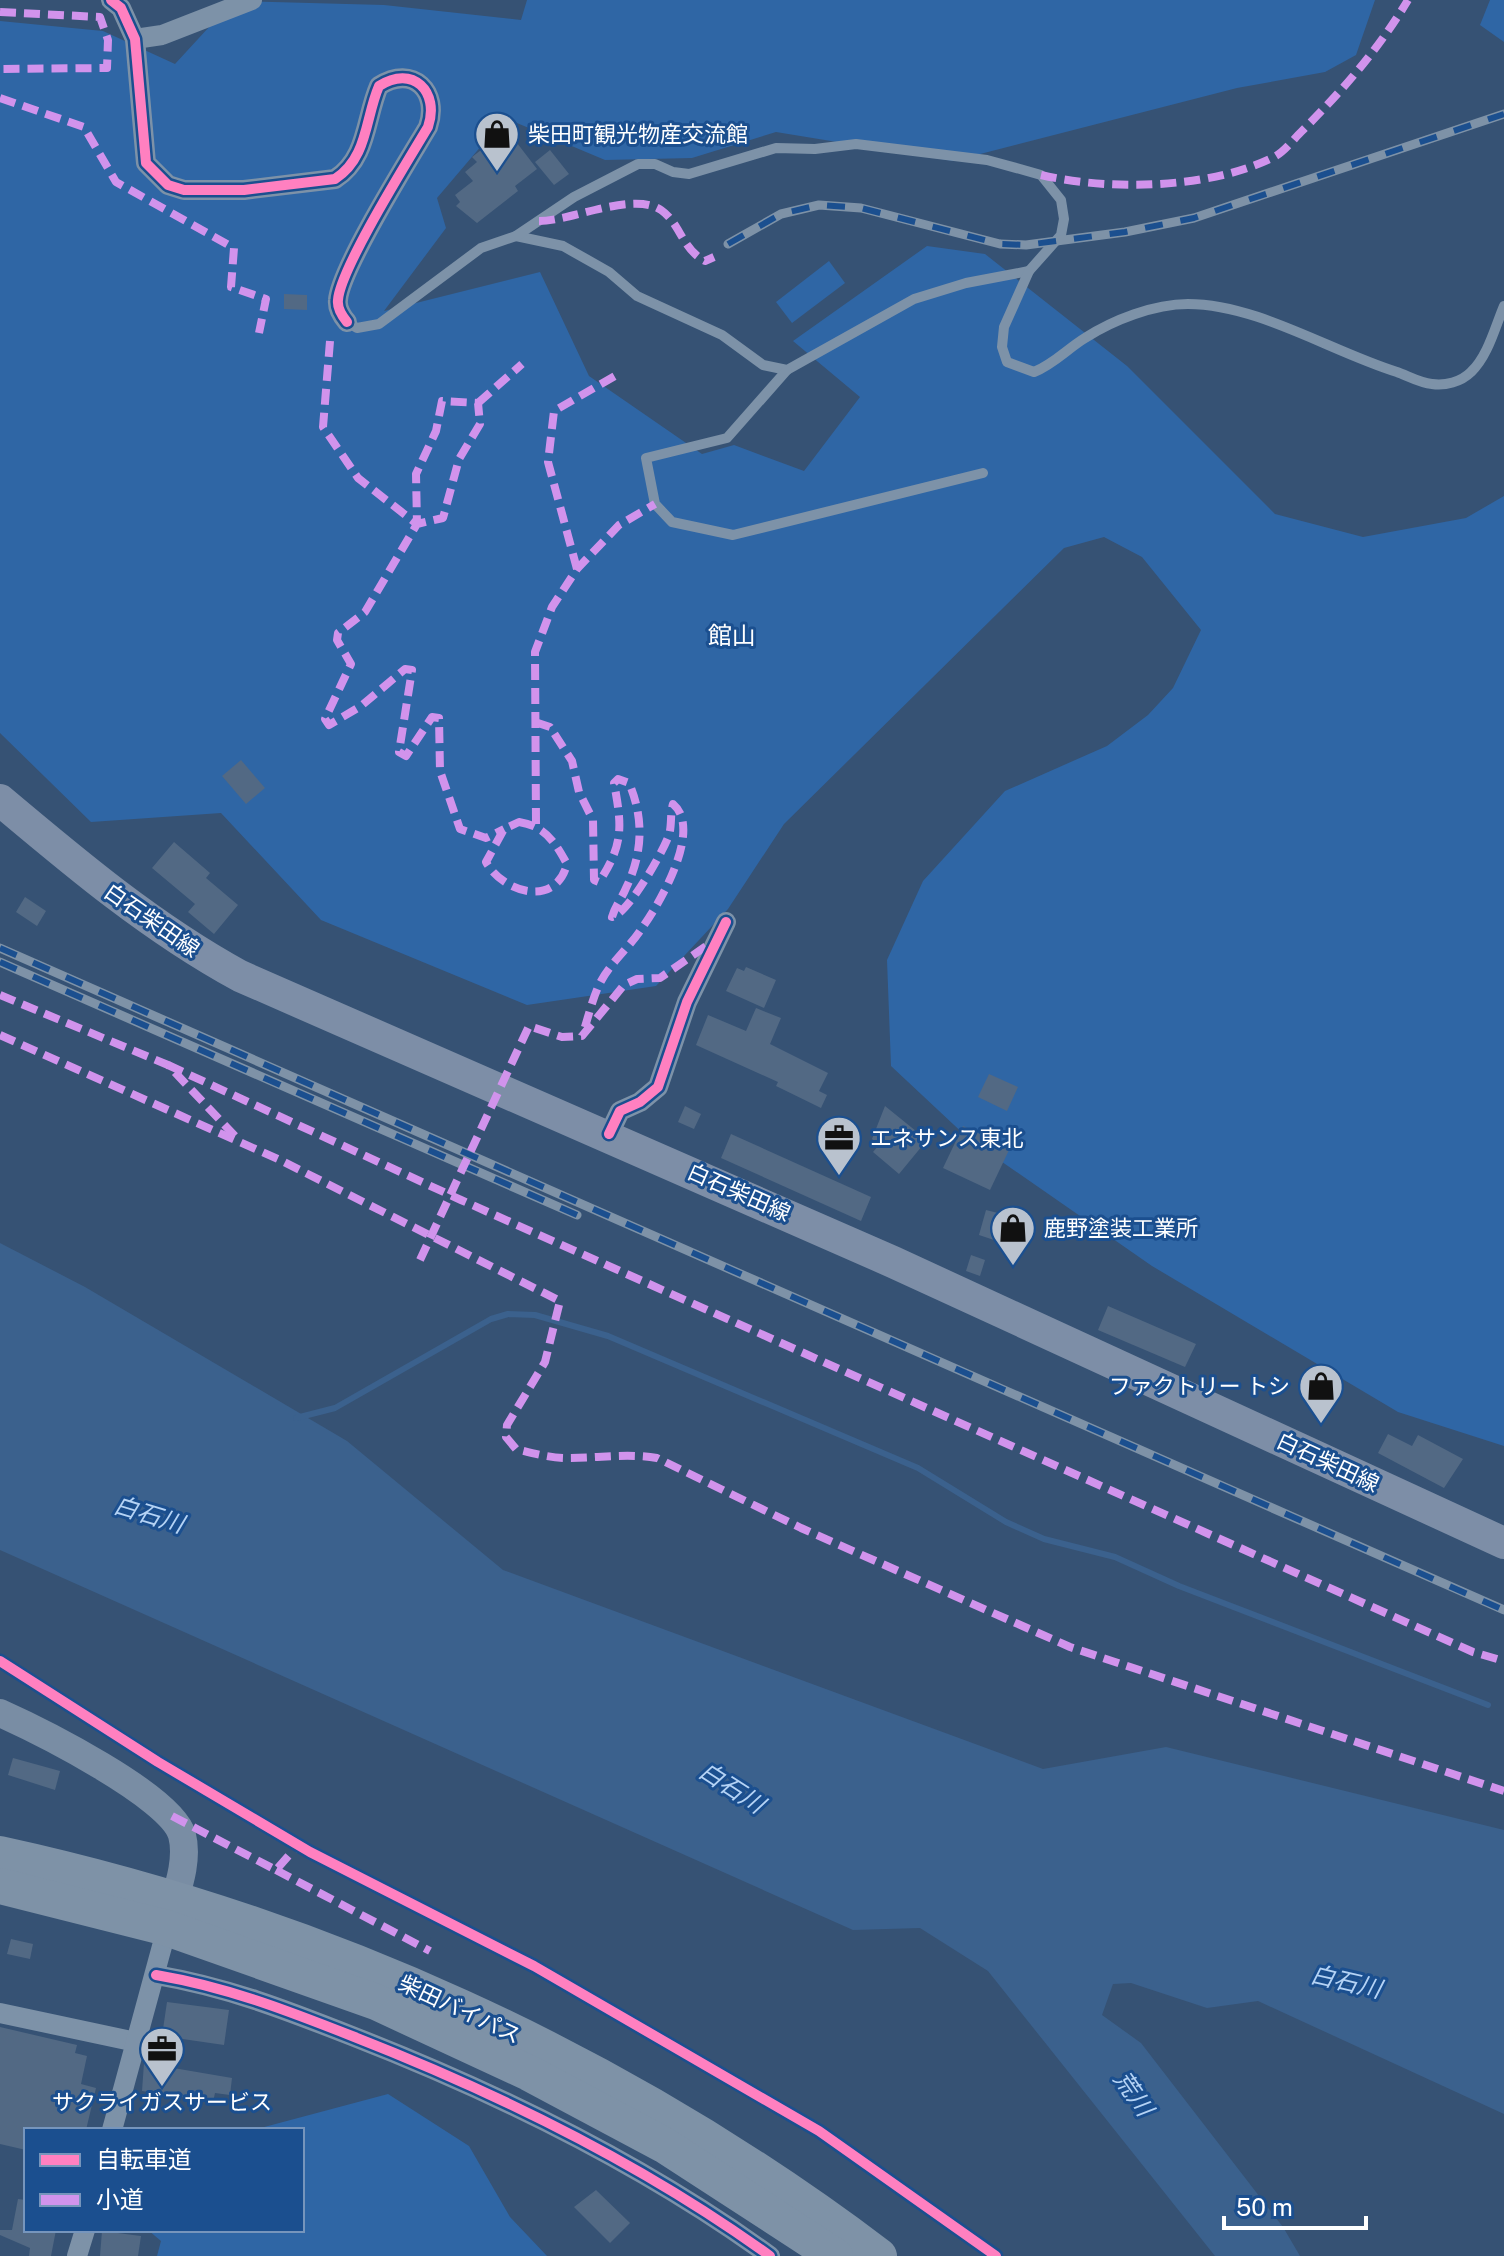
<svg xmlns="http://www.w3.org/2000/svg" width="1504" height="2256" font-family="'Public Sans','Noto Sans JP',sans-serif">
<rect width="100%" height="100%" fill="#365274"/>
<g fill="#2f66a5">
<path d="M527 0H1375L1356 55 1325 72 1237 88 953 161 776 132 692 158 605 160 505 118 437 198 446 228 384 311 540 272 589 376 702 454 734 445 804 471 860 397 793 341 927 246 985 254 1127 366 1275 514 1363 537 1466 518 1504 496V1446L1398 1412 1152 1266 969 1139 891 1066 887 960 923 881 1005 791 1107 746 1148 715 1173 688 1201 630 1142 557 1104 537 1064 548 784 824 728 909 656 986 527 1005 321 920 221 813 91 822 0 733V21L103 31 175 64 233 1 384 5 521 20Z"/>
<path d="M1490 0H1504V42L1480 25Z"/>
<path d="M829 261 845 283 792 323 776 302Z"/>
<path d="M388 2094 469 2146 510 2217 547 2256H157L161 2241 148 2230H302V2130H253Z"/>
</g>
<path fill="#3b618d" d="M0 1243 85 1287 347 1441 503 1570 1043 1769 1166 1747 1504 1830V2114L1258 2001 1207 2008 1131 1983 1113 1984 1102 2015 1141 2043 1283 2227 1300 2256H1215L988 1971 920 1928 853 1930 0 1550Z"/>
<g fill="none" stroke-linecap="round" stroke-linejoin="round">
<path stroke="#3b618d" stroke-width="6" d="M296 1418 335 1408 491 1319 508 1314 535 1315 608 1336 918 1468 1006 1522 1044 1539 1115 1557 1179 1586 1488 1705"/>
</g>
<g fill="#526984">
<path d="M507 130 537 169 515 186 518 191 477 223 456 206 460 202 455 195 473 181 465 172 477 162 472 157Z"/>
<path d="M550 150 569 174 554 185 535 162Z"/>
<path d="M284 294 307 295V310L284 309Z"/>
<path d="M241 760 265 788 246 804 222 776Z"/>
<path d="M174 842 210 873 206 878 238 905 214 934 188 912 195 904 152 868Z"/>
<path d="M25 897 46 911 37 926 16 912Z"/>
<path d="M746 967 776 980 764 1008 726 991 737 968 744 971Z"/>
<path d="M756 1008 781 1018 770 1044 828 1073 819 1091 827 1095 821 1108 776 1086 778 1082 696 1045 708 1015 746 1031Z"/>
<path d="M989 1074 1018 1087 1007 1111 978 1097Z"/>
<path d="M685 1106 701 1114 694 1129 678 1122Z"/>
<path d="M885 1106 927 1140 899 1174 873 1152 879 1145 872 1139Z"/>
<path d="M963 1126 1010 1148 990 1190 943 1168Z"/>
<path d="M731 1134 871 1197 861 1221 721 1158Z"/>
<path d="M986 1210 1002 1214 994 1240 979 1235Z"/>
<path d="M971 1255 985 1260 980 1276 966 1271Z"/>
<path d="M1108 1306 1196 1344 1185 1367 1098 1330Z"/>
<path d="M1388 1434 1412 1446 1418 1435 1463 1459 1444 1488 1378 1453Z"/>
<path d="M13 1758 60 1771 55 1790 8 1775Z"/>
<path d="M11 1939 33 1944 30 1959 7 1954Z"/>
<path d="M167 2002 229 2010 224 2045 162 2036Z"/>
<path d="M0 2027 77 2045 75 2053 87 2056 81 2084 96 2088 86 2130H26V2150L0 2144Z"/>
<path d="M144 2063 232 2078 230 2095 215 2093 213 2102 142 2091Z"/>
<path d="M596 2190 630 2223 610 2243 574 2207Z"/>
<path d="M18 2199 26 2200V2230H56L51 2256H29L30 2248 0 2235V2230H12Z"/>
<path d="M102 2231 141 2236 138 2256H100Z"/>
</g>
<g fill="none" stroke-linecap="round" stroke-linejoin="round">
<g stroke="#7d92a8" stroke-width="10">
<path d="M516 236 563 246 609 272 637 296 722 335 763 365 787 370 914 299 966 283 1029 271"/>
<path d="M347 322 357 328 379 324 481 248 516 236 574 197 638 164H655L673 172 689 174 776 148 815 149 856 144 987 160 1020 169 1041 175 1061 200 1064 219 1061 235 1029 271 1004 327 1002 347 1007 362 1034 372C1054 364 1067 349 1085 338 1113 320 1154 304 1188 304 1257 304 1332 352 1397 372 1408 376 1420 383 1432 384 1445 386 1461 382 1471 372 1488 356 1495 327 1504 306"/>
<path d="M787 370 727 438 646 458 655 504 672 522 733 535 983 473"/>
</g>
<g stroke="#7d92a8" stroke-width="20">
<path d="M111 0 121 8 135 39 146 163 168 185 184 190H244L335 179C368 158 365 118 379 86 413 64 440 92 428 127 409 159 340 269 338 300 337 308 342 316 347 322"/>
<path d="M135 39 162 35 252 0"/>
<path d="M609 1134 620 1111 640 1102 658 1087 687 1002 726 922"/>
<path d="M156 1975C227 1987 286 2010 352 2036 498 2093 643 2164 770 2256"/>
<path d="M0 2013 136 2042"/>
<path d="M112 2130 167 1928"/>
<path d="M77 2256 85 2230"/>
</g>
<path stroke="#798da4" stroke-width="28" d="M0 1713C38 1730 171 1796 182 1835 189 1862 176 1893 169 1919"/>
<path stroke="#7d8ea7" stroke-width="32" d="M0 800C76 864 152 928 240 976L893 1262 1504 1543"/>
<g stroke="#7e92a7" stroke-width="36">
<path d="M0 1854C317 1923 620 2060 879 2256"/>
<path d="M0 1886 167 1928 376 2002 529 2073 664 2145 835 2256"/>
</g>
<g stroke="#7e92a7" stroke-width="9">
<g id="rail">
<path d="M728 244 781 214 819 205 861 208 1000 244 1026 245 1125 232 1194 218 1504 114"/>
<path d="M0 948 1504 1610"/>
<path d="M0 962 577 1215"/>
</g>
</g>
<use href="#rail" stroke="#1b4f8f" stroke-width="6" stroke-dasharray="18" stroke-linecap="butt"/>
<g stroke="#d193ec" stroke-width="8" stroke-dasharray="16 8" stroke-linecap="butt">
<path d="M0 12 100 17 108 40 107 68 0 69"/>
<path d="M0 98 84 127 116 182 234 248 231 287 266 299 259 333"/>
<path d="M1041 175C1110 191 1210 189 1274 157 1284 152 1293 140 1301 132 1342 91 1378 50 1408 0"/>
<path d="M539 221C572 221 633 191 661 210 680 223 682 249 705 261L714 257"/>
<path d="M330 341 323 427 358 478 417 524 443 518 459 459 480 424 478 403 442 401 436 431 416 474 417 524 365 612 338 633 337 640 351 664 325 719 329 725 361 706 405 669 412 670 399 752 406 756 432 717 439 718 440 771 460 829 486 838 504 829"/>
<path d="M478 403 522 364"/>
<path d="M577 569 548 462 554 411 620 373"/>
<path d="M535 722 550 727 572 761 579 792 593 820 594 880 599 882C624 844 622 826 614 783L618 779 629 783C644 818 643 853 626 888 622 898 615 906 612 917 628 914 663 852 669 835 672 825 670 814 673 804 703 829 660 903 642 928 630 947 610 963 600 983 592 999 588 1019 582 1036"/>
<path d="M519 822C545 826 555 842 567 864 556 908 503 893 486 862L504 829Z"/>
<path d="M536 824 535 652 552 607 577 569 619 525 655 504"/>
<path d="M0 995 168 1065 235 1136"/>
<path d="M0 1035 280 1160 560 1301 545 1362 507 1425 506 1437 516 1449C532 1453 550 1458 567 1458 597 1458 628 1453 657 1458L801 1528 1070 1647 1504 1791"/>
<path d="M168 1065 461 1200 1473 1652 1504 1661"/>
<path d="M420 1260 529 1026 562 1037 582 1036 624 985 637 979 660 978 712 942"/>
<path d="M172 1816 276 1870 298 1845"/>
<path d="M276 1870 430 1951"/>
</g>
<g stroke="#1b4f8f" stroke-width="15">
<g id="cycleway">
<path d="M111 0 121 8 135 39 146 163 168 185 184 190H244L335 179C368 158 365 118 379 86 413 64 440 92 428 127 409 159 340 269 338 300 337 308 342 316 347 322"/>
<path d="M609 1134 620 1111 640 1102 658 1087 687 1002 726 922"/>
<path d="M0 1661 158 1762 310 1852 534 1966 819 2131 996 2256"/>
<path d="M156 1975C227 1987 286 2010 352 2036 498 2093 643 2164 770 2256"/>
</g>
</g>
<use href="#cycleway" stroke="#ff80c0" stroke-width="10"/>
</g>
<defs>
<g id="shop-pin" transform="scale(2.3)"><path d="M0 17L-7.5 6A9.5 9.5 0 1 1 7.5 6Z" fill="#b9c2ce" stroke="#1b4f8f"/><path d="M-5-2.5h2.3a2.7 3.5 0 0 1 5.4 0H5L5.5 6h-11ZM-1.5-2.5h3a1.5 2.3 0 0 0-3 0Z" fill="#111"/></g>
<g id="office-pin" transform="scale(2.3)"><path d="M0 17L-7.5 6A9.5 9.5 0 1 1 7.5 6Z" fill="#b9c2ce" stroke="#1b4f8f"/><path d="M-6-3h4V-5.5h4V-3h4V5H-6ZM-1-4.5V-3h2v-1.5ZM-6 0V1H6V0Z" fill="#111"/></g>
</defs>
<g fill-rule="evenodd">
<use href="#shop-pin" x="497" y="134"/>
<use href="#office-pin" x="839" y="1138"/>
<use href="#shop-pin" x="1013" y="1228"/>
<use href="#shop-pin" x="1321" y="1386"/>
<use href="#office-pin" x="162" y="2049"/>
</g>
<g text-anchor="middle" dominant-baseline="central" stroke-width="6" stroke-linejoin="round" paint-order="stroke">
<g font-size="22" fill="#fff" stroke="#1b4f8f" text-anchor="start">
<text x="528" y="134">柴田町観光物産交流館</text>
<text x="870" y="1138">エネサンス東北</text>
<text x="1044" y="1228">鹿野塗装工業所</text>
<text x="1290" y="1386" text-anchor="end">ファクトリー トシ</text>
<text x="162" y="2102" text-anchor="middle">サクライガスサービス</text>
</g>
<g font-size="22" fill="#fff" stroke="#1b4f8f">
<text transform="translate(152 920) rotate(35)">白石柴田線</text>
<text transform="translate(739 1192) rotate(24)">白石柴田線</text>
<text transform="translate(1328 1462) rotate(25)">白石柴田線</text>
<text transform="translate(460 2009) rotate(25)">柴田バイパス</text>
</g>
<g font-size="24" fill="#fff" stroke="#1b4f8f">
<text x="732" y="635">館山</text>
</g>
<g font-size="24" font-style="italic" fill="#b5d3f5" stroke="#1b4f8f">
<text transform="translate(149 1514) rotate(17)">白石川</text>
<text transform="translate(732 1787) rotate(33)">白石川</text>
<text transform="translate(1346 1981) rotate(13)">白石川</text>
<text transform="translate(1134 2093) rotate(55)">荒川</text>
</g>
</g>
<rect x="24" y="2128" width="280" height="104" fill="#1b4f8f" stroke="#7695bc" stroke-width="2"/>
<rect x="40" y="2154" width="40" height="12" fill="#ff80c0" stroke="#7695bc" stroke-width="2"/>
<text x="96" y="2168" font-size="24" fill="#ffffff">自転車道</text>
<rect x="40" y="2194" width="40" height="12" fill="#d193ec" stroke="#7695bc" stroke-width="2"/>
<text x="96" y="2208" font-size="24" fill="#ffffff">小道</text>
<path d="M1224 2216v12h142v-12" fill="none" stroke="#ffffff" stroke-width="4"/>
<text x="1236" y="2216" font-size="24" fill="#ffffff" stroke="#1b4f8f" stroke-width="6" paint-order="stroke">50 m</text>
</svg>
